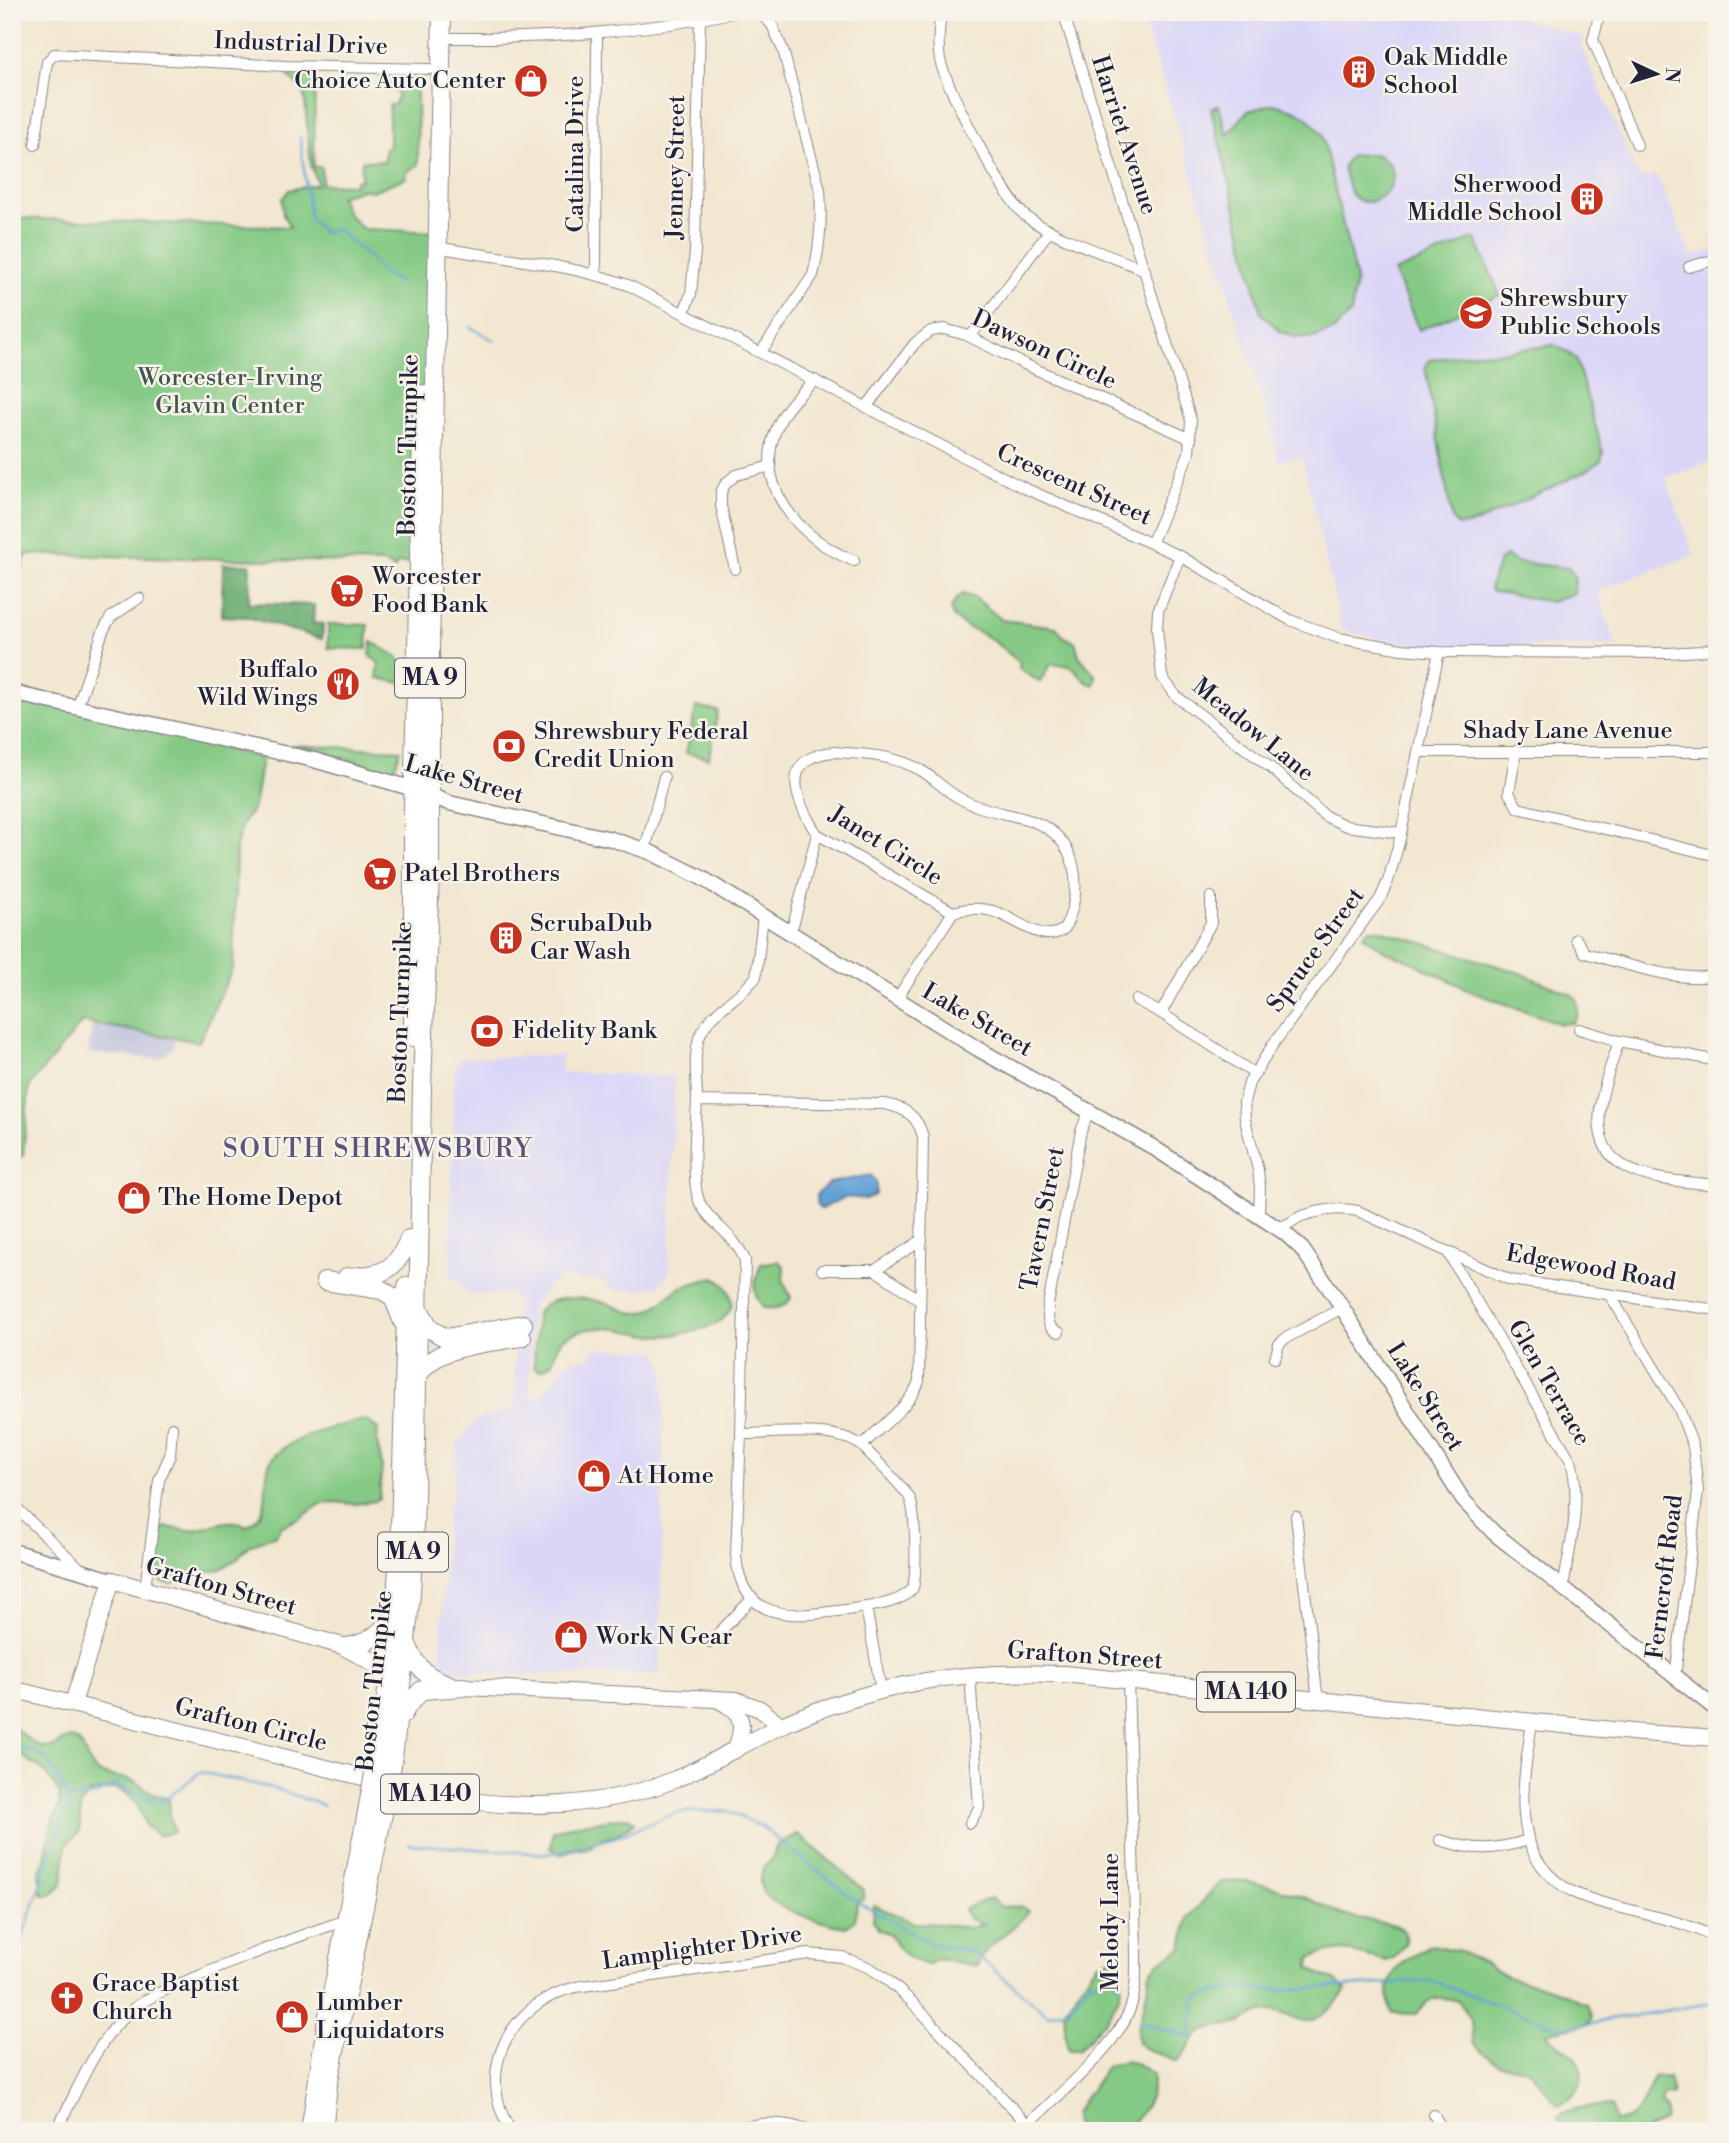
<svg xmlns="http://www.w3.org/2000/svg" width="1729" height="2143" font-family="'Libre Bodoni',serif">
<rect width="100%" height="100%" fill="#f7f3e8"/>
<filter id="ink" filterUnits="userSpaceOnUse"><feTurbulence type="fractalNoise" baseFrequency=".0143" numOctaves="2"/><feDisplacementMap in="SourceGraphic" scale="14" xChannelSelector="R" yChannelSelector="G"/><feConvolveMatrix kernelMatrix="1 2 1 2 8 2 1 2 1" color-interpolation-filters="sRGB"/></filter>
<filter id="wash" filterUnits="userSpaceOnUse"><feTurbulence type="fractalNoise" baseFrequency=".00686" numOctaves="4" result="noise"/><feDisplacementMap in="SourceGraphic" scale="28" xChannelSelector="R" yChannelSelector="G"/><feGaussianBlur stdDeviation="1.57" result="paint"/><feColorMatrix in="noise" values="0 0 0 0 0 0 0 0 0 0 0 0 0 0 0 0 0 1.4 0 .05"/><feComposite in="paint" operator="in"/></filter>
<g filter="url(#wash)">
<rect width="100%" height="100%" fill="#f2e7d0"/>
<g fill="#dbd6f7">
<path d="M1141 12H1519L1518 17 1584 37 1581 47 1640 179 1657 176 1692 256 1717 249V459L1666 478 1694 555 1597 591 1616 646H1432L1395 642 1342 630 1302 456 1279 462 1268 418Z"/>
<path d="M561 1055V1072L675 1076 669 1273 660 1285 637 1291 607 1288V1282L563 1277 546 1287 533 1305 529 1387 530 1396 539 1399 571 1359H590L592 1349 656 1350 664 1364 660 1674 528 1675 446 1672 440 1666 447 1506 452 1502 457 1445 476 1420 514 1408 516 1397 514 1352 517 1302 512 1295 465 1294V1287L458 1279H450L454 1071 461 1058Z"/>
</g>
<path fill="#c1c2dd" d="M97 992 179 997 174 1047 160 1059 88 1053Z"/>
<g fill="#85ca84" stroke="#547660" stroke-width="2">
<path d="M288 73 315 74 314 167H321L322 184 355 185V180H361L362 161H384L385 148 389 147V105L395 104 398 95 394 90H389V80L380 79 381 77C397 77 408 77 417 92L418 165 407 172 406 178 372 191 362 189 340 196 347 213 363 229 437 232 427 564 397 563 395 569 383 563 27 554 16 578 12 603V218L290 227 283 215 282 199 289 190 318 184 311 166 304 91 289 77Z"/>
<path d="M1273 104C1297 110 1307 113 1322 135L1356 280 1351 313 1334 330 1314 338 1295 337 1281 332 1261 313 1211 108 1219 106 1227 135 1248 111Z"/>
<path d="M1374 154C1419 170 1372 223 1351 193 1347 186 1345 174 1343 166L1351 155Z"/>
<path d="M1475 238 1500 295 1419 330 1394 272Z"/>
<path d="M1553 345 1566 351 1576 359 1603 452 1601 461 1584 472 1480 521 1468 525 1458 526 1452 519 1425 366 1430 360 1481 352 1495 353Z"/>
<path d="M1506 556 1516 562 1568 568 1575 576 1574 593 1551 602 1491 591 1490 586 1500 560Z"/>
<path d="M962 594 974 597 1002 620 1056 627 1064 637 1075 642 1079 656 1096 676 1094 685C1072 679 1086 662 1050 665L1040 682 1019 669 1020 663C1009 654 997 642 984 635 967 626 934 617 962 594Z"/>
<path d="M328 624 368 625 367 649 328 648Z"/>
<path d="M372 642 396 656 403 665 402 683 377 678 379 663 370 656Z"/>
<path d="M12 687 262 759 254 807 241 826 236 847 233 967 199 1042 82 1022 29 1087 23 1156 12 1157Z"/>
<path d="M696 707 718 711 709 758 686 753Z"/>
<path d="M291 745 401 750 393 771Z"/>
<path d="M1369 929H1377L1517 972 1571 994 1577 999 1578 1014 1573 1023 1561 1024 1473 992 1410 961 1387 952 1364 936Z"/>
<path d="M778 1261 784 1266 783 1281 791 1298C785 1308 775 1309 764 1308 750 1291 754 1284 761 1264Z"/>
<path d="M714 1277C721 1280 729 1289 731 1297 734 1307 729 1313 721 1320 714 1326 707 1328 697 1330 680 1335 662 1338 643 1334 624 1330 604 1325 584 1330 577 1332 564 1336 560 1342 550 1355 560 1363 540 1370L534 1367 537 1313C550 1292 588 1297 609 1304 619 1308 629 1314 640 1313 658 1311 667 1294 682 1287 692 1283 703 1281 714 1277Z"/>
<path d="M366 1420 378 1429 377 1442 382 1466 379 1498 375 1501 354 1504 334 1502 319 1505 300 1518 282 1526 276 1535 249 1545 236 1560 221 1569 184 1576 173 1583 162 1582 158 1577 159 1565 154 1536 159 1528C172 1526 181 1531 192 1530 213 1528 227 1515 247 1526 272 1511 263 1492 268 1468 273 1440 342 1424 366 1420Z"/>
<path d="M12 1725C22 1734 39 1752 54 1747 62 1744 65 1736 74 1739 86 1744 84 1760 95 1770 104 1778 120 1776 131 1780 147 1786 150 1797 169 1798V1812L174 1832 159 1836 146 1826 137 1804 126 1793 115 1788 90 1793 81 1804 79 1833 67 1843 62 1884 51 1895H42L39 1874 45 1858 52 1821 59 1808 60 1794 44 1771 12 1749Z"/>
<path d="M628 1817 635 1822 615 1836 603 1838 587 1849H575L560 1854 550 1848 553 1831 573 1825Z"/>
<path d="M798 1834 864 1890V1898L857 1902 855 1920 846 1927C827 1924 762 1908 760 1883 760 1878 763 1871 764 1866L771 1861 777 1845Z"/>
<path d="M1242 1881 1274 1887 1312 1900 1342 1915 1395 1925C1403 1928 1405 1933 1406 1942L1395 1957 1387 1961 1344 1950 1328 1952 1310 1958 1309 1969 1336 1981 1346 1990C1337 2004 1316 2026 1298 2020 1287 2016 1279 2010 1267 2011 1256 2011 1251 2018 1242 2022 1231 2027 1217 2024 1205 2030 1190 2037 1189 2052 1177 2062L1144 2048 1138 2043 1137 2030 1145 2002 1150 1973 1157 1964 1182 1948 1188 1919 1215 1887 1221 1882Z"/>
<path d="M991 1898 1001 1907 1020 1906 1029 1911C1013 1932 986 1942 977 1966L938 1959 927 1965C907 1958 899 1953 890 1934L879 1930 872 1921 874 1905 914 1923 944 1924 969 1928 984 1924 968 1918 964 1909Z"/>
<path d="M1431 1945 1460 1951 1489 1965 1507 1977 1557 1990 1587 2004 1592 2018 1587 2024 1546 2033C1554 2042 1559 2045 1568 2051 1583 2062 1587 2082 1573 2096 1570 2100 1563 2102 1558 2105L1528 2069 1500 2065 1483 2053 1473 2042 1471 2019 1458 2000C1435 1997 1431 1994 1417 2014L1392 2013C1378 1977 1402 1961 1431 1945Z"/>
<path d="M1113 1958C1138 1992 1100 2028 1078 2050H1069C1063 2038 1066 2025 1064 2011L1098 1962Z"/>
<path d="M1124 2061 1138 2064 1153 2075C1153 2091 1150 2100 1141 2113 1136 2120 1130 2122 1128 2131H1077L1074 2114 1107 2066Z"/>
<path d="M1655 2076 1669 2078 1673 2094 1663 2096 1661 2103 1666 2110 1665 2120 1644 2131H1571L1560 2122 1558 2116C1571 2107 1596 2105 1612 2106L1615 2121C1640 2123 1645 2094 1655 2076Z"/>
</g>
<path fill="#6cae72" stroke="#476856" stroke-width="2" d="M223 564H250L249 603 314 605 313 623 323 624 322 639 247 617 222 616Z"/>
<path fill="#64a3d6" stroke="#436288" stroke-width="2" d="M871 1175 876 1182V1194L867 1199 845 1197 821 1209 817 1206 816 1195 829 1183Z"/>
<g fill="none" stroke-linecap="round" stroke-linejoin="round">
<g stroke="#64a3d6" stroke-width="2.5">
<path d="M300 137 310 219 324 233 337 229 375 263 379 270 400 283"/>
<path d="M470 327 495 341"/>
<path d="M12 1744 46 1758 69 1799 96 1795 114 1784 161 1803 200 1772 272 1788 323 1805"/>
<path d="M409 1844 548 1854 616 1837 678 1812 727 1811 762 1827 855 1900 932 1944 972 1951 1048 2015 1069 2009 1090 1982 1110 1978 1122 1987"/>
<path d="M12 1962C35 1909 50 1853 69 1799"/>
<path d="M1139 2022 1191 2037 1195 1998 1230 1988 1276 1990 1432 1981 1562 2028 1717 2002"/>
</g>
</g>
</g>
<g filter="url(#ink)">
<g fill="none" stroke-linecap="round" stroke-linejoin="round">
<g stroke="#8a8486" stroke-width="12">
<g id="street">
<path d="M759 12 772 25 783 50 820 190C822 218 820 248 813 275L761 352"/>
<path d="M941 12C939 28 937 45 940 60 947 89 1005 202 1028 218 1060 240 1109 255 1145 270"/>
<path d="M1063 12 1191 420 1189 453 1152 542"/>
<path d="M1600 12 1593 40 1637 145"/>
<path d="M442 38C544 39 637 33 737 12"/>
<path d="M35 145 47 62 54 54 286 66 430 69"/>
<path d="M436 247C501 259 566 263 628 285L1022 487 1180 556 1290 620 1338 638 1402 649 1439 652 1668 653 1701 651 1717 647"/>
<path d="M1689 267 1717 259"/>
<path d="M596 274 597 34"/>
<path d="M684 312 691 294 695 251 700 20"/>
<path d="M970 337 1050 230"/>
<path d="M815 380C802 392 788 405 780 421 748 483 799 539 854 561"/>
<path d="M867 406 915 343 931 331 944 329 966 335 1024 364 1191 439"/>
<path d="M1180 556 1158 611 1157 628 1162 677 1177 697 1271 768 1325 816 1346 826 1401 833"/>
<path d="M735 569 721 506V492L726 483 736 475 771 466"/>
<path d="M1439 652 1399 843 1388 881 1380 899 1274 1043 1249 1083 1244 1102 1245 1120 1258 1170 1260 1188 1259 1212C1265 1220 1271 1227 1282 1226 1290 1225 1295 1218 1302 1216 1321 1210 1338 1207 1358 1211L1510 1280 1717 1310"/>
<path d="M77 708 103 631 111 617 139 598"/>
<path d="M1516 751 1509 793 1518 808 1717 856"/>
<path d="M834 752C864 754 895 755 922 771 935 779 947 792 961 799 983 811 1008 813 1032 821 1079 838 1084 887 1065 928 1045 946 1018 920 998 913 983 907 968 908 953 912L817 834C795 800 778 757 834 752Z"/>
<path d="M1419 752H1717"/>
<path d="M645 850 664 777"/>
<path d="M789 933 794 922 817 834"/>
<path d="M1576 939 1585 953C1616 961 1688 986 1717 974"/>
<path d="M896 1000 953 912"/>
<path d="M1136 1000 1161 1013 1255 1074"/>
<path d="M1161 1013 1211 923V897"/>
<path d="M1579 1029 1619 1041 1717 1061"/>
<path d="M1619 1041C1612 1063 1603 1085 1600 1108 1591 1182 1665 1179 1717 1185"/>
<path d="M697 1101C696 1125 690 1187 701 1205 714 1227 734 1234 745 1260L741 1434C775 1434 834 1425 862 1446 879 1427 912 1405 919 1381L923 1137C918 1116 905 1108 885 1104L697 1101C697 1079 691 1045 705 1026 718 1007 742 996 756 977L763 916"/>
<path d="M1448 1253 1571 1461C1582 1499 1570 1548 1563 1587"/>
<path d="M822 1270H875L922 1240"/>
<path d="M875 1270 920 1300"/>
<path d="M1610 1295 1679 1409 1693 1446 1698 1491 1675 1677"/>
<path d="M1059 1332C1046 1329 1048 1316 1048 1305L1081 1131 1090 1109"/>
<path d="M1275 1358 1279 1344 1286 1338 1342 1308"/>
<path d="M741 1434 736 1555C741 1628 801 1616 853 1609 871 1606 901 1604 913 1588 917 1572 916 1514 910 1499 908 1492 869 1453 862 1446"/>
<path d="M12 1504 83 1571"/>
<path d="M1296 1516 1317 1692 1315 1700"/>
<path d="M145 1589 159 1480 170 1455 172 1427"/>
<path d="M866 1607 881 1690"/>
<path d="M710 1642 753 1598"/>
<path d="M1532 1722C1523 1784 1506 1859 1575 1893 1596 1903 1620 1907 1642 1913 1667 1920 1695 1925 1717 1940"/>
<path d="M970 1823 979 1808 970 1675"/>
<path d="M1440 1840C1474 1851 1494 1851 1528 1840"/>
<path d="M1434 2115 1443 2131"/>
<path d="M1028 2124C1060 2093 1120 2045 1132 2003 1137 1985 1136 1967 1136 1949L1128 1680"/>
<path d="M56 2131C77 2092 93 2047 125 2016 145 1996 175 1986 201 1975 249 1955 297 1936 347 1920"/>
<path d="M511 2131C473 2071 511 2002 576 1987L809 1954 842 1957 870 1968 885 1978 911 2001 1034 2131"/>
<path d="M730 2131C757 2122 782 2120 809 2131"/>
</g>
</g>
<g stroke="#8a8486" stroke-width="17">
<g id="secondary">
<path d="M12 693 314 760 414 789 449 803 611 839 650 852 702 878 978 1049 1151 1146 1285 1233 1302 1249 1338 1301 1463 1500 1494 1533 1717 1710"/>
<path d="M12 1551 112 1580"/>
</g>
</g>
<g stroke="#8a8486" stroke-width="18">
<g id="primary">
<path d="M464 1687 736 1700 760 1709 782 1726"/>
<path d="M12 1689 442 1797C519 1810 603 1809 676 1779 712 1763 745 1743 780 1726 811 1711 847 1700 880 1691 940 1674 1002 1672 1064 1674L1642 1733 1717 1738"/>
<path d="M719 1700C743 1713 746 1725 735 1750"/>
<path d="M73 1703 112 1580 346 1647"/>
</g>
</g>
<g stroke="#8a8486" stroke-width="20">
<g id="highway">
<path d="M413 1037V812L423 394"/>
<path d="M347 1277C381 1275 395 1273 409 1239"/>
<path d="M325 1281 382 1290 393 1297 403 1322"/>
<path d="M419 1309 430 1329 446 1338 523 1324"/>
<path d="M417 1378C432 1344 490 1343 522 1337"/>
<path d="M407 1644C415 1667 427 1678 450 1685"/>
<path d="M346 1647C363 1657 384 1663 387 1685"/>
<path d="M346 1647C368 1645 382 1632 395 1615"/>
<path d="M402 1715 408 1705 422 1690 464 1687"/>
<path d="M377 1757C405 1601 401 1443 407 1286"/>
<path d="M393 1759 411 1594 415 1501 422 1086 430 875V651L442 12"/>
<path d="M310 2131 326 2026 370 1796"/>
<path d="M323 2131 328 2085 385 1804"/>
</g>
</g>
<use href="#street" stroke="#fff" stroke-width="10"/>
<use href="#secondary" stroke="#fff" stroke-width="14"/>
<use href="#primary" stroke="#fff" stroke-width="16"/>
<use href="#highway" stroke="#fff" stroke-width="18"/>
<g stroke="#8a8486" stroke-width="20" stroke-linecap="butt">
<g id="highway-bridge">
<path d="M370 1796 377 1757"/>
<path d="M385 1804 393 1759"/>
</g>
</g>
<use href="#highway-bridge" stroke="#fff" stroke-width="18"/>
</g>
</g>
<defs>
<g id="building-disc" transform="scale(1.75)"><circle r="9.5" fill="#c8321e" stroke="#f7f3e8"/><path d="M-4-6H4V6H1V3H-1V6H-4ZM-2.5-4.3h1.7v1.8h-1.7ZM.8-4.3h1.7v1.8H.8ZM-2.5-1h1.7V.8h-1.7ZM.8-1h1.7V.8H.8Z" fill="#fff"/></g>
<g id="shop-disc" transform="scale(1.75)"><circle r="9.5" fill="#c8321e" stroke="#f7f3e8"/><path d="M-5-2.5h2.3a2.7 3.5 0 0 1 5.4 0H5L5.5 6h-11ZM-1.5-2.5h3a1.5 2.3 0 0 0-3 0Z" fill="#fff"/></g>
<g id="school-disc" transform="scale(1.75)"><circle r="9.5" fill="#c8321e" stroke="#f7f3e8"/><path d="M0-5L7-2L0 1L-7-2ZM-4 1L0 2.5L4 1V4Q0 6-4 4Z" fill="#fff"/></g>
<g id="supermarket-disc" transform="scale(1.75)"><circle r="9.5" fill="#c8321e" stroke="#f7f3e8"/><path d="M-6-5.5h2.5l.6 2H6L4.5 2H-2.5L-4.4-4H-6ZM-1.5 3.2a1.3 1.3 0 1 0 .1 0ZM3 3.2a1.3 1.3 0 1 0 .1 0Z" fill="#fff"/></g>
<g id="restaurant-disc" transform="scale(1.75)"><circle r="9.5" fill="#c8321e" stroke="#f7f3e8"/><path d="M-5-6h1v4h1v-4h1v4h1v-4h1v5L-1.5 .5V6h-2V.5L-5-1ZM5-6V6H3V1.5H1.5Q1.5-4 5-6Z" fill="#fff"/></g>
<g id="bank-disc" transform="scale(1.75)"><circle r="9.5" fill="#c8321e" stroke="#f7f3e8"/><path d="M-6-4H6V4H-6ZM0-2.3a2.3 2.3 0 1 0 0 4.6a2.3 2.3 0 1 0 0-4.6Z" fill="#fff"/></g>
<g id="church-disc" transform="scale(1.75)"><circle r="9.5" fill="#c8321e" stroke="#f7f3e8"/><path d="M-1.2-6h2.4v3.5h3.3v2.4h-3.3V6h-2.4V-.1h-3.3v-2.4h3.3Z" fill="#fff"/></g>
</defs>
<g fill-rule="evenodd">
<use href="#building-disc" x="1359" y="72"/>
<use href="#shop-disc" x="531" y="81"/>
<use href="#building-disc" x="1587" y="199"/>
<use href="#school-disc" x="1476" y="313"/>
<use href="#supermarket-disc" x="347" y="591"/>
<use href="#restaurant-disc" x="343" y="684"/>
<use href="#bank-disc" x="509" y="746"/>
<use href="#supermarket-disc" x="380" y="874"/>
<use href="#building-disc" x="506" y="938"/>
<use href="#bank-disc" x="487" y="1031"/>
<use href="#shop-disc" x="134" y="1198"/>
<use href="#shop-disc" x="594" y="1476"/>
<use href="#shop-disc" x="571" y="1637"/>
<use href="#church-disc" x="67" y="1998"/>
<use href="#shop-disc" x="292" y="2017"/>
</g>
<g text-anchor="middle" dominant-baseline="central" stroke-width="5" stroke-linejoin="round" paint-order="stroke">
<g fill="#f7f3e8" stroke="#62616f" stroke-width="2">
<rect x="395" y="658.5" width="70" height="39" rx="5"/>
<rect x="378" y="1532.5" width="70" height="39" rx="5"/>
<rect x="1197" y="1672.5" width="98" height="39" rx="5"/>
<rect x="381" y="1774.5" width="98" height="39" rx="5"/>
</g>
<g font-size="23" font-weight="bold" fill="#22223b">
<text x="430" y="678">MA 9</text>
<text x="413" y="1552">MA 9</text>
<text x="1246" y="1692">MA 140</text>
<text x="430" y="1794">MA 140</text>
</g>
<g font-size="24" fill="#22223b" stroke="#f7f3e8">
<text transform="translate(301 44) rotate(2)">Industrial Drive</text>
<text transform="translate(1124 135) rotate(72)">Harriet Avenue</text>
<text transform="translate(576 154) rotate(-90)">Catalina Drive</text>
<text transform="translate(676 167) rotate(-89)">Jenney Street</text>
<text transform="translate(1044 350) rotate(25)">Dawson Circle</text>
<text transform="translate(409 445) rotate(-89)">Boston Turnpike</text>
<text transform="translate(1074 485) rotate(24)">Crescent Street</text>
<text transform="translate(1253 730) rotate(39)">Meadow Lane</text>
<text x="1568" y="731">Shady Lane Avenue</text>
<text transform="translate(464 780) rotate(16)">Lake Street</text>
<text transform="translate(886 846) rotate(32)">Janet Circle</text>
<text transform="translate(1316 950) rotate(-54)">Spruce Street</text>
<text transform="translate(401 1012) rotate(-88)">Boston Turnpike</text>
<text transform="translate(977 1020) rotate(30)">Lake Street</text>
<text transform="translate(1043 1219) rotate(-79)">Tavern Street</text>
<text transform="translate(1591 1268) rotate(10)">Edgewood Road</text>
<text transform="translate(1549 1383) rotate(60)">Glen Terrace</text>
<text transform="translate(1425 1397) rotate(58)">Lake Street</text>
<text transform="translate(1665 1577) rotate(-83)">Ferncroft Road</text>
<text transform="translate(221 1587) rotate(16)">Grafton Street</text>
<text transform="translate(1085 1656) rotate(4)">Grafton Street</text>
<text transform="translate(375 1681) rotate(-84)">Boston Turnpike</text>
<text transform="translate(251 1725) rotate(14)">Grafton Circle</text>
<text transform="translate(1111 1922) rotate(-90)">Melody Lane</text>
<text transform="translate(702 1948) rotate(-8)">Lamplighter Drive</text>
</g>
<g font-size="24" fill="#22223b" stroke="#f7f3e8" text-anchor="start">
<text x="1384" y="58">Oak Middle<tspan x="1384" dy="28">School</tspan></text>
<text x="506" y="81" text-anchor="end">Choice Auto Center</text>
<text x="1562" y="185" text-anchor="end">Sherwood<tspan x="1562" dy="28">Middle School</tspan></text>
<text x="1500" y="299">Shrewsbury<tspan x="1500" dy="28">Public Schools</tspan></text>
<text x="372" y="577">Worcester<tspan x="372" dy="28">Food Bank</tspan></text>
<text x="318" y="670" text-anchor="end">Buffalo<tspan x="318" dy="28">Wild Wings</tspan></text>
<text x="534" y="732">Shrewsbury Federal<tspan x="534" dy="28">Credit Union</tspan></text>
<text x="404" y="874">Patel Brothers</text>
<text x="530" y="924">ScrubaDub<tspan x="530" dy="28">Car Wash</tspan></text>
<text x="512" y="1031">Fidelity Bank</text>
<text x="158" y="1198">The Home Depot</text>
<text x="618" y="1476">At Home</text>
<text x="596" y="1637">Work N Gear</text>
<text x="92" y="1984">Grace Baptist<tspan x="92" dy="28">Church</tspan></text>
<text x="316" y="2003">Lumber<tspan x="316" dy="28">Liquidators</tspan></text>
</g>
<g font-size="24" fill="#405451" stroke="#f7f3e8">
<text x="230" y="378">Worcester-Irving<tspan x="230" dy="28">Glavin Center</tspan></text>
</g>
<g font-size="26" letter-spacing="2" fill="#5b547b" stroke="#f7f3e8">
<text x="378" y="1149">SOUTH SHREWSBURY</text>
</g>
</g>
<rect width="1729" height="2143" fill="none" stroke="#f7f3e8" stroke-width="42"/>
<g transform="translate(1656 74) rotate(94)" stroke="#f7f3e8" stroke-width="5" paint-order="stroke">
<path d="M0-5L12 26L0 18L-12 26Z" fill="#22223b"/>
<text y="-10" font-size="19" font-weight="bold" text-anchor="middle" fill="#22223b">N</text>
</g>
</svg>
